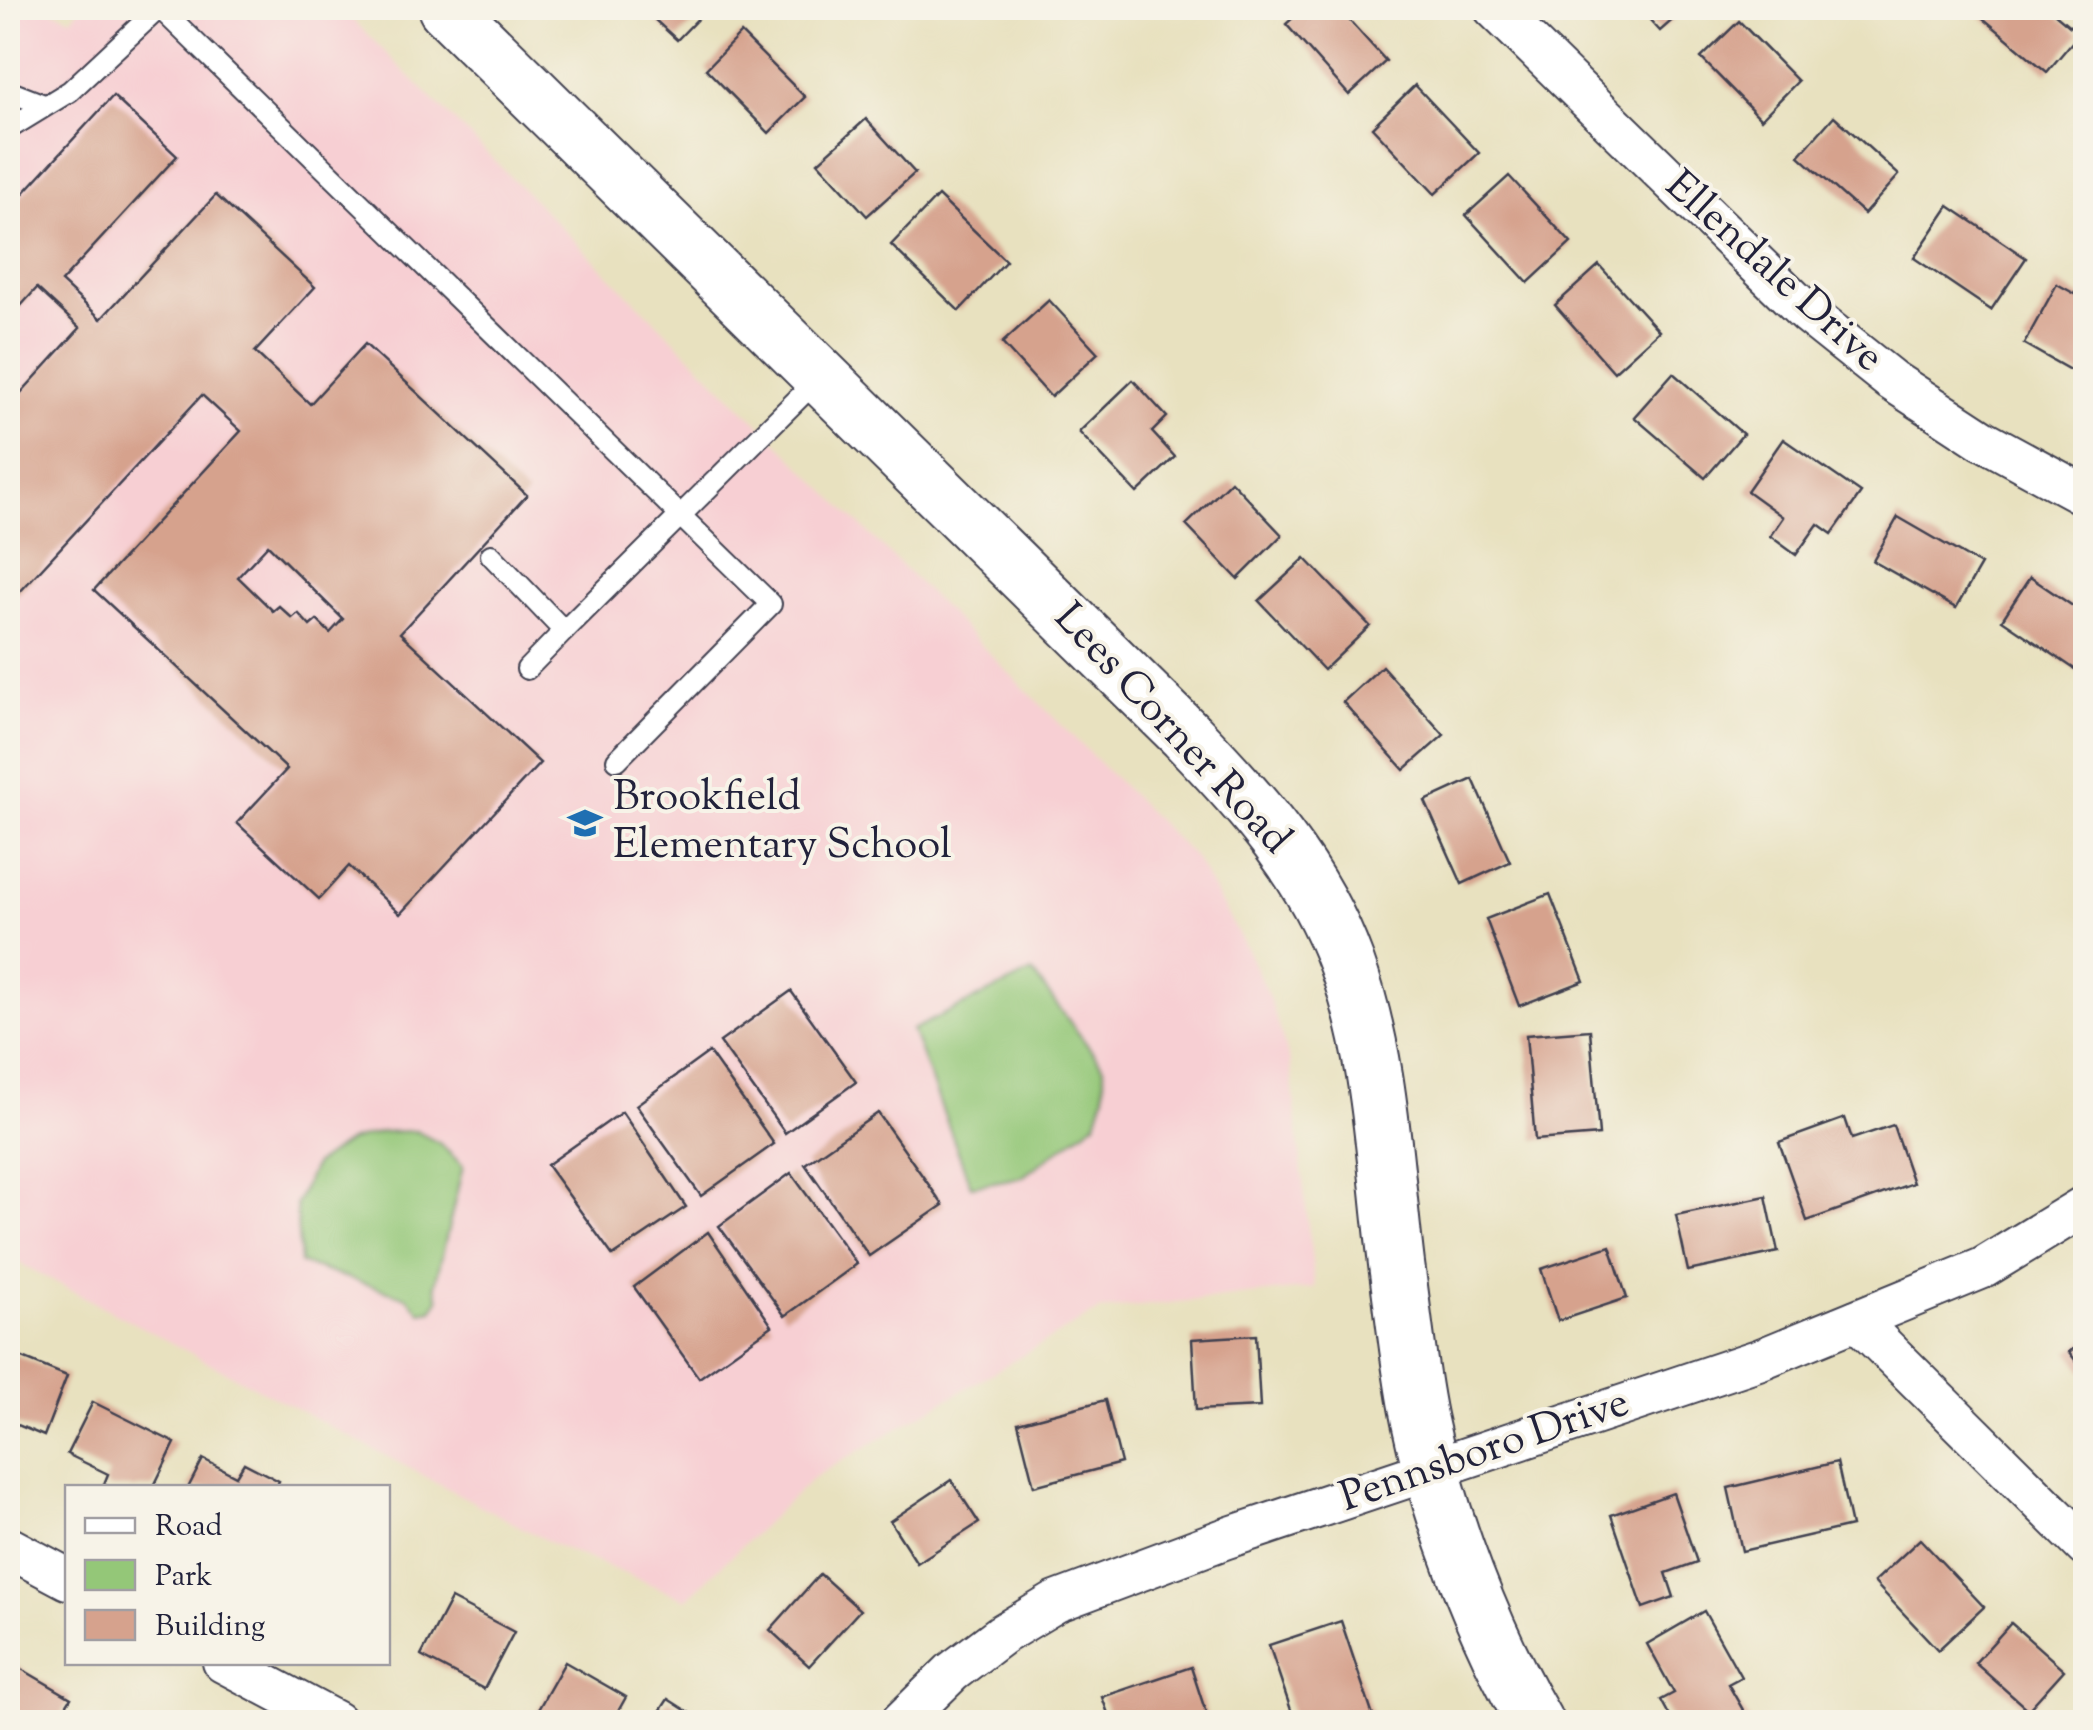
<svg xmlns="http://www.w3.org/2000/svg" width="2093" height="1730" font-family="'Sorts Mill Goudy',serif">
<rect width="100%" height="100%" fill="#f7f3e8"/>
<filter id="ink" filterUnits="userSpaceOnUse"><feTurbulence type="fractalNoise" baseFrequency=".01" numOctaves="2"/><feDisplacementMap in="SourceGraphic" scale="20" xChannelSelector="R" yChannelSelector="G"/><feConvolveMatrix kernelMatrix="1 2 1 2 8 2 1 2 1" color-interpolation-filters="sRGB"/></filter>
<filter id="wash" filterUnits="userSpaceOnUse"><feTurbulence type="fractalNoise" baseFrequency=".0048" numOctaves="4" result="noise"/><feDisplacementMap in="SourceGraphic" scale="40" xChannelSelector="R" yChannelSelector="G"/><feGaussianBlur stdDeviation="2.25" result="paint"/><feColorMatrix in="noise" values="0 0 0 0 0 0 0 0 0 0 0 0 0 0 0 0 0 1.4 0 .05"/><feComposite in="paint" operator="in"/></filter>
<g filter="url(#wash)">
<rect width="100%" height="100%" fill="#e8e1bf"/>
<path fill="#f7cfd3" d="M8 8H47L72 18 80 8H341L1195 858 1249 953 1270 1000 1290 1062 1315 1288 1100 1310 813 1478 686 1599 553 1544 8 1257Z"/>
<g fill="#94c778" stroke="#5b745a" stroke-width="2.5">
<path d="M1032 972 1104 1067V1095L1096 1122 1022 1177 971 1186 912 1030Z"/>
<path d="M416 1131 439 1143 463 1166 435 1285 439 1300 432 1310 421 1312 407 1297 300 1263 296 1204 315 1164 349 1141 381 1132Z"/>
</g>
<g id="blocks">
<g fill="#d6a28d" fill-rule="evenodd">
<path d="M642 8H708L677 40Z"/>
<path d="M1304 8H1338L1386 61 1349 95 1286 24Z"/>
<path d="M1639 8H1686L1660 31Z"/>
<path d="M1971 8H2048L2079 34 2047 72Z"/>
<path d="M1739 21 1798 81 1761 119 1701 58Z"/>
<path d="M741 33 805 97 769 133 706 69Z"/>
<path d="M1415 85 1479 153 1435 194 1372 127Z"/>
<path d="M113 96 177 156 61 282 101 319 216 195 315 287 255 352 310 404 365 344 527 495 400 633 540 763 400 914 349 866 319 899 237 823 287 769 94 590 241 431 202 395 17 595 8 586V407L80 328 37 288 8 320V210ZM268 545 343 619 330 633 317 620 310 626 298 613 292 618 279 606 273 611 238 577Z"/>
<path d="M1834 116 1899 175 1864 214 1799 156Z"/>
<path d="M866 119 915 173 867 216 818 162Z"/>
<path d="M1509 176 1571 243 1528 283 1466 215Z"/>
<path d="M938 196 1006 261 959 311 891 245Z"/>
<path d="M1949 206 2026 258 1991 310 1914 258Z"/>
<path d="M1599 265 1659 331 1614 372 1555 305Z"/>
<path d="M2057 284 2086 300V379L2024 344Z"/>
<path d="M1049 300 1098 353 1051 397 1002 343Z"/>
<path d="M1673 373 1743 434 1705 478 1634 417Z"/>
<path d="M1133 380 1167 417 1152 432 1175 457 1137 493 1079 432Z"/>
<path d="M1783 439 1861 493 1832 534 1818 524 1796 555 1770 536 1783 517 1747 491Z"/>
<path d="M1231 481 1282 535 1238 579 1186 525Z"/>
<path d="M1898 517 1981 565 1956 608 1873 561Z"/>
<path d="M1305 558 1370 626 1324 670 1259 601Z"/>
<path d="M2030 577 2086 615V662L2079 672 2002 620Z"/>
<path d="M1382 666 1444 735 1404 770 1343 702Z"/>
<path d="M1473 779 1510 862 1462 884 1425 801Z"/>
<path d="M1550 894 1584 981 1519 1006 1486 919Z"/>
<path d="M791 991 856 1082 785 1133 720 1042Z"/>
<path d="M1590 1030 1599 1135 1535 1140 1526 1035Z"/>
<path d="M709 1052 774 1144 701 1196 636 1105Z"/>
<path d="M622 1112 686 1207 613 1256 547 1165Z"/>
<path d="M878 1113 943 1205 869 1256 805 1164Z"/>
<path d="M1845 1118 1852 1139 1893 1125 1913 1183 1807 1221 1779 1142Z"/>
<path d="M791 1173 857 1264 785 1316 719 1226Z"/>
<path d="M1766 1196 1778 1252 1688 1271 1676 1215Z"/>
<path d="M708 1232 772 1326 699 1378 634 1287Z"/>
<path d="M1610 1246 1627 1298 1558 1321 1541 1269Z"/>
<path d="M1256 1335 1260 1407 1196 1410 1192 1339Z"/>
<path d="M2086 1339V1374L2069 1352Z"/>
<path d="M8 1352 67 1376 44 1436 8 1421Z"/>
<path d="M1105 1400 1121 1463 1034 1486 1018 1423Z"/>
<path d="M93 1402 175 1443 153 1488H110L104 1484 108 1474 67 1454Z"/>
<path d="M203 1459 236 1476 244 1463 279 1481 276 1488H188Z"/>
<path d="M1837 1462 1851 1526 1742 1551 1728 1488Z"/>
<path d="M951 1480 979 1523 917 1563 890 1521Z"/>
<path d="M1673 1493 1697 1562 1666 1573 1674 1597 1643 1608 1611 1515Z"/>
<path d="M1920 1539 1984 1607 1938 1650 1874 1582Z"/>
<path d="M820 1574 860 1610 809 1666 770 1630Z"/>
<path d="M451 1599 514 1632 484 1689 421 1656Z"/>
<path d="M1704 1611 1741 1677 1728 1684 1750 1722H1673L1661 1700 1674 1693 1647 1644Z"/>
<path d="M1341 1621 1375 1722H1295L1269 1645Z"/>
<path d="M2011 1623 2064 1670 2028 1710 1975 1663Z"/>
<path d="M8 1661 71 1698 56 1722H8Z"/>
<path d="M565 1662 626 1697 612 1722H549L535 1715Z"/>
<path d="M1191 1667 1209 1722H1111L1102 1697Z"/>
<path d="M668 1699 704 1722H653Z"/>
</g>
</g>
</g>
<g filter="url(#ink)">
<use href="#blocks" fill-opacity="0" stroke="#403f4f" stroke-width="2.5"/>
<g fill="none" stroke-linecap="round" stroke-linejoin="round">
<g stroke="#403f4f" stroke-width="24">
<g id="lane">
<path d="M160 8 771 604 617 760"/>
<path d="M8 91 44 105"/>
<path d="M8 129 70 91 159 8"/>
<path d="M491 555 564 631 527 669"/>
<path d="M564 631 821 376"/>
</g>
</g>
<g stroke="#403f4f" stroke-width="44">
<g id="street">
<path d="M1494 8 1807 313 1891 380 1983 440 2086 496"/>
<path d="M1857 1320 2086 1547"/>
<path d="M8 1547 68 1579"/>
<path d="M223 1662 336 1722"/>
<path d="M901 1722 952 1672 1001 1635 1056 1602 1224 1539 1761 1359 1983 1268 2086 1205"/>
</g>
</g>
<g stroke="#403f4f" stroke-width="59">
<path id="secondary" d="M446 8 1186 735C1252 803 1313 871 1346 962 1382 1062 1384 1165 1397 1268 1404 1318 1409 1370 1419 1419 1440 1519 1484 1634 1535 1722"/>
</g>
<use href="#lane" stroke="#fff" stroke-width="20"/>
<use href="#street" stroke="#fff" stroke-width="40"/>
<use href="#secondary" stroke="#fff" stroke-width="55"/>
</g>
</g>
<defs>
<g id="school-bare" transform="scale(2.7)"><path d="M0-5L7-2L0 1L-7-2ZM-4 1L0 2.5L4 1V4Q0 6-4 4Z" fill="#1f6fb2" stroke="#f7f3e8" stroke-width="2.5" paint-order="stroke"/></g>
</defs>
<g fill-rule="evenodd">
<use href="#school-bare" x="585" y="823"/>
</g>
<g text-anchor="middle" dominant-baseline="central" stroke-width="8" stroke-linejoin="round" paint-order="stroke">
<g font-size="42" fill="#22223b" stroke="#f7f3e8">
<text transform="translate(1773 273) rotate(42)">Ellendale Drive</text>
<text transform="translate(1171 730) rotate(47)">Lees Corner Road</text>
<text transform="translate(1485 1452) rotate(-19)">Pennsboro Drive</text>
</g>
<g font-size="42" fill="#22223b" stroke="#f7f3e8" text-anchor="start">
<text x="613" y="799">Brookfield<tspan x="613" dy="48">Elementary School</tspan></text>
</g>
</g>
<rect width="2093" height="1730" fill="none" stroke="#f7f3e8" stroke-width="40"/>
<rect x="65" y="1485" width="325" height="180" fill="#f7f3e8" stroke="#a29fa3" stroke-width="2.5"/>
<rect x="85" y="1518" width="50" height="15" fill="#ffffff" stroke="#a29fa3" stroke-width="2.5"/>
<text x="155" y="1535" font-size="30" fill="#22223b">Road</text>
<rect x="85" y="1560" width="50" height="30" fill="#94c778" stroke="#a29fa3" stroke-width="2.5"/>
<text x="155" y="1585" font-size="30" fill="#22223b">Park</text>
<rect x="85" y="1610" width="50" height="30" fill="#d6a28d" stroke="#a29fa3" stroke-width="2.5"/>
<text x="155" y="1635" font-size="30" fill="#22223b">Building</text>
</svg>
